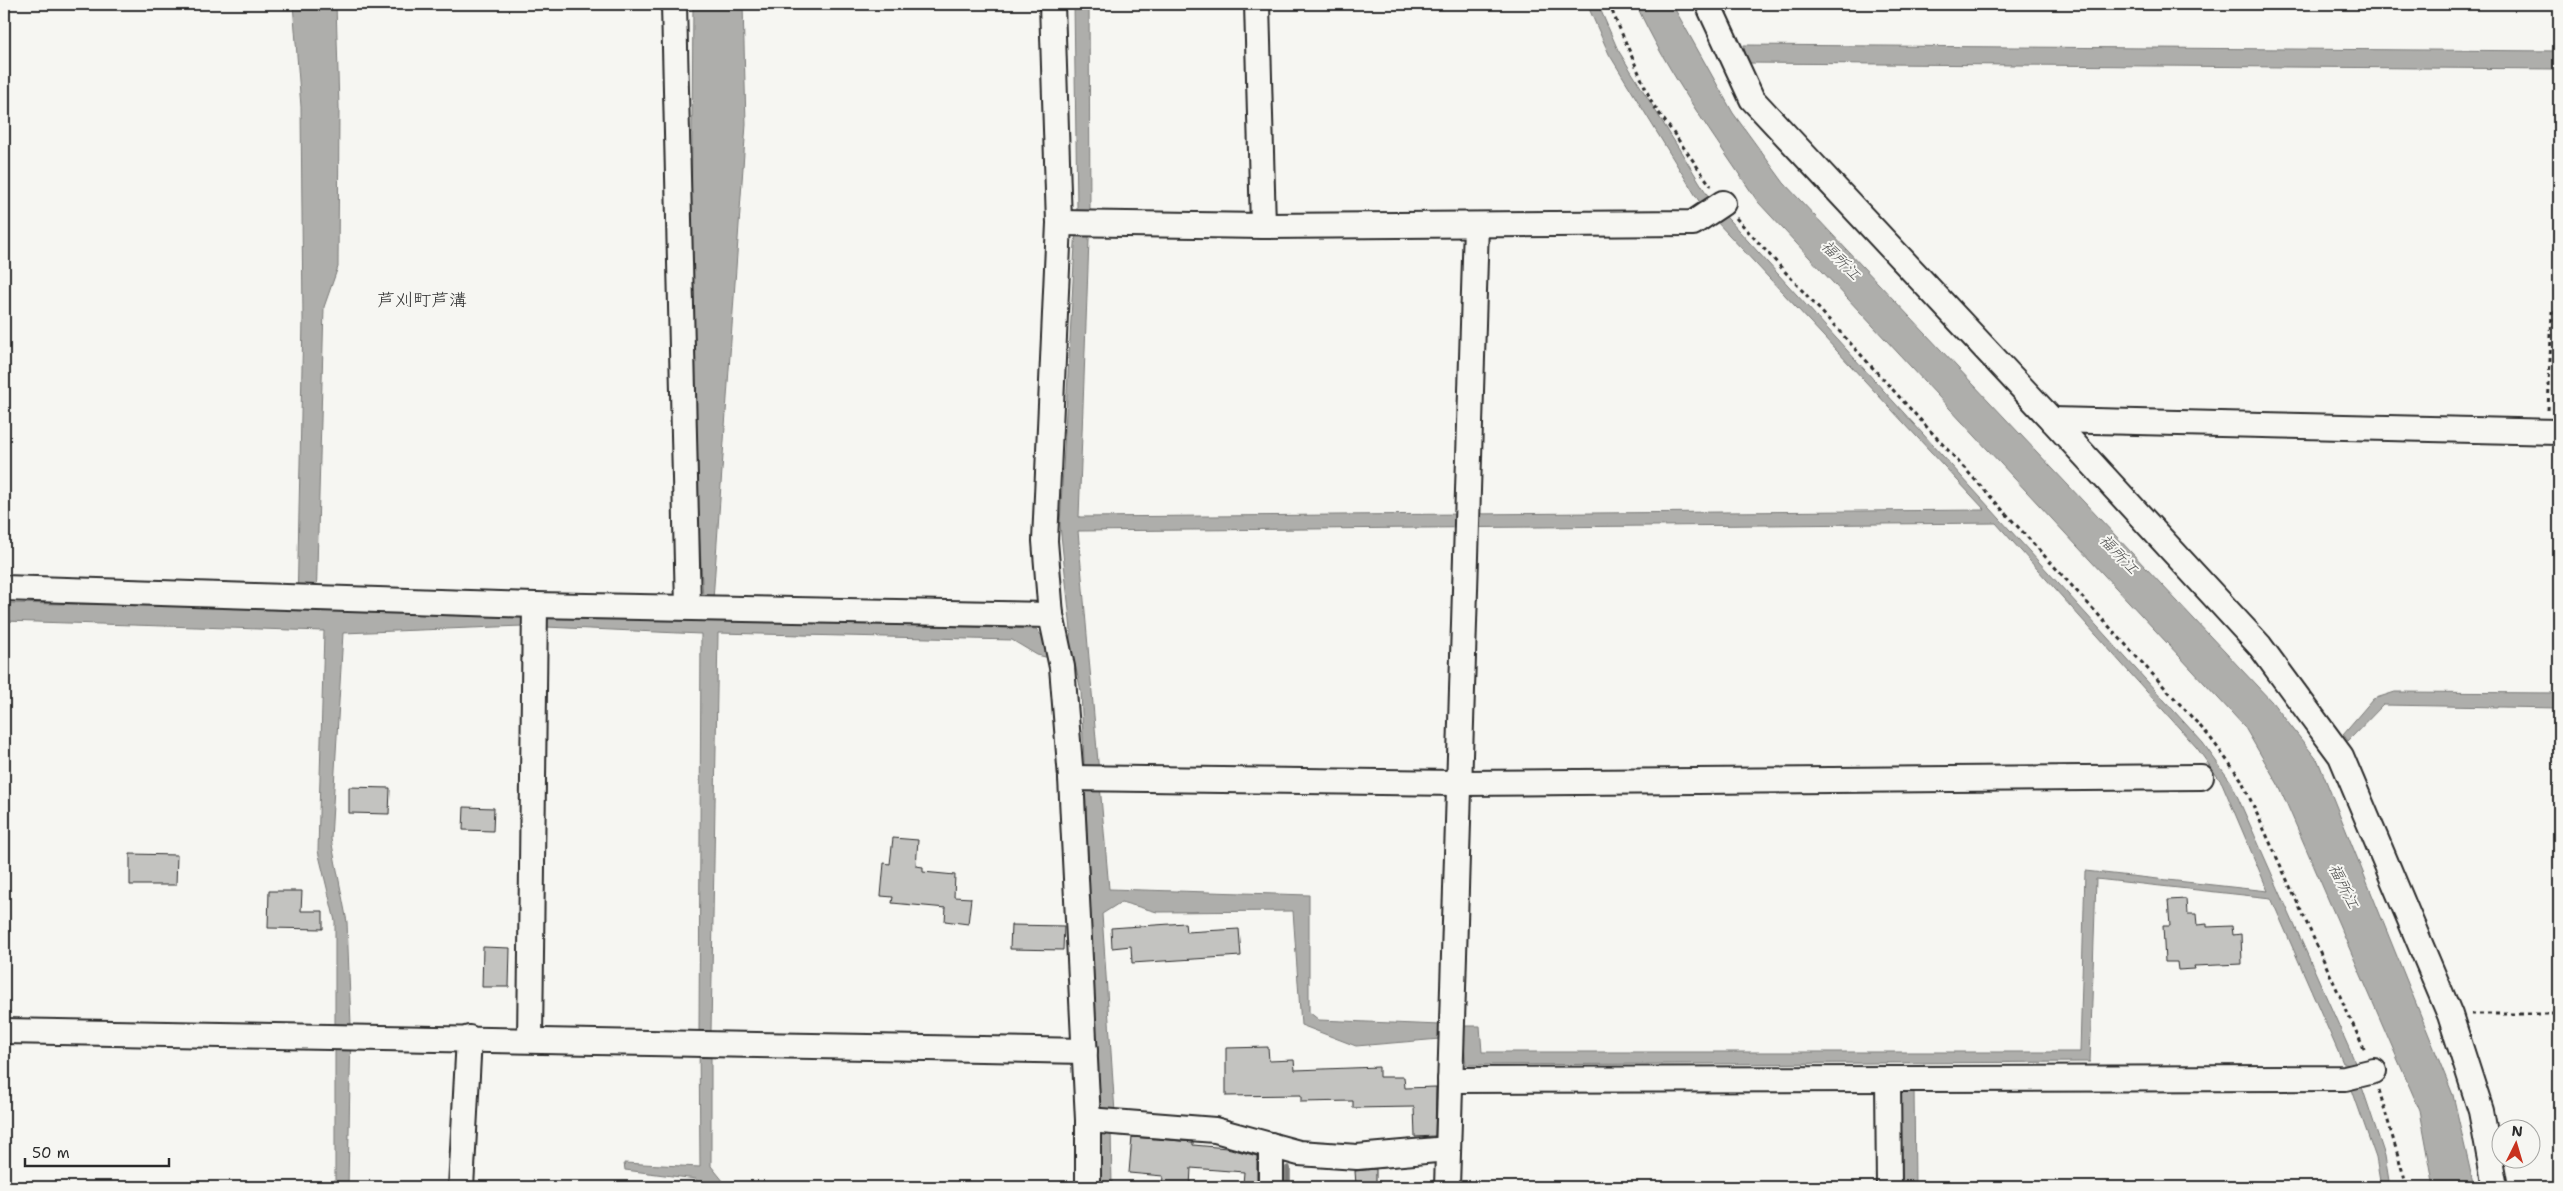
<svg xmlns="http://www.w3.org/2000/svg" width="2563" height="1191" font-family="'Shantell Sans','Klee One',sans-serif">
<rect width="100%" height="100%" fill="#f6f6f2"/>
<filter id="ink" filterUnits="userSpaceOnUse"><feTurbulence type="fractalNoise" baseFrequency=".02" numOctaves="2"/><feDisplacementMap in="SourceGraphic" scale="10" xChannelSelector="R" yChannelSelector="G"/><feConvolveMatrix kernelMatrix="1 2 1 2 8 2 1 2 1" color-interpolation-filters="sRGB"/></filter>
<g filter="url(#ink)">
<g fill="#aeaeab" stroke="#7a7a78">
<path d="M293 4H336L339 107 338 267 324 307 316 607 703 598 690 374 693 4H743L746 124 713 600 714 620 1036 629 1047 642 1069 644 1071 630 1060 525 1077 207 1074 4H1089L1090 212 1079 517 1985 510 1702 206 1609 54 1587 4H1598L1618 50 1710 199 2203 743 2231 782 2356 1064 2343 1063 2271 898 2096 879 2090 1062 1466 1065 1462 1026H1480L1482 1052H2080L2085 871 2268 891 2222 783 2197 748 1996 523 1078 531 1109 889 1309 895V1012L1319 1020 1440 1025V1039L1356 1046 1301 1025 1293 911 1157 912 1121 902 1102 914 1115 1113H1104L1099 1107 1081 691 1075 664 1037 655 1012 640 718 633 711 1032V1166L728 1187H700L696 1179 625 1170 624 1163 700 1167 699 1035 701 634 523 626 343 633 331 839 347 922 351 1025 348 1187H335V921L318 851 324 631 4 621V603L297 608 303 319 301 107Z"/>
<path d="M1636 4H1672L1733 113 1784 183 2272 702 2318 761 2453 1095 2474 1187H2434L2420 1111 2279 786 2244 726 1758 202C1715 138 1668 74 1636 4Z"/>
<path d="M1744 45 2559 51V69L1746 63Z"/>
<path d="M2395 692 2559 693V708L2383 705 2348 741 2343 734 2373 699Z"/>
<path d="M2360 1081 2385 1156 2390 1187H2381L2376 1158 2350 1084Z"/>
<path d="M1901 1087 1914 1088 1915 1187H1902Z"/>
<path d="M1111 1128 1112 1187H1100V1131Z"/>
</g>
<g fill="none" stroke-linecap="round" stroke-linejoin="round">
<path stroke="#7a7a78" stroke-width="5.5" d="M1288 1168V1187"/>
</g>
<g fill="#c3c3c0" stroke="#2b2b2b">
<path d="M349 787 390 788 389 814 349 813Z"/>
<path d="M464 807 494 808 493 831 463 830Z"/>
<path d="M893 838 918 840 916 866 923 867V872L955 875 954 897 971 898 968 924 945 921 946 908 892 903 893 897 881 896 884 863 890 864Z"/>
<path d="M130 854 177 855 176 885H130Z"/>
<path d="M269 891H302L301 911H323V929L268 928Z"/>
<path d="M2186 899 2187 914H2196L2197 925 2207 924V927L2232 926 2233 935 2241 934 2242 964 2194 966 2195 969 2178 970 2177 962H2165L2163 926H2170L2168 900Z"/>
<path d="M1185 923 1186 932 1239 929 1241 956 1132 963 1131 946 1112 948 1111 928Z"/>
<path d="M1011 925 1064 926 1063 950 1010 949Z"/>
<path d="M483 947 510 948 509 987H482Z"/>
<path d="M1268 1047 1269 1061 1294 1060 1295 1070 1379 1067V1077H1404L1405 1088 1436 1087 1435 1136 1415 1137 1414 1107 1353 1108V1101L1301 1102V1095L1226 1096V1048Z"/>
<path d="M1132 1137 1193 1142V1145L1227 1148 1257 1156V1185L1243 1184 1244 1172 1191 1168 1190 1187H1162L1163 1176 1129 1173Z"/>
<path d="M1376 1169V1184L1356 1185 1355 1171Z"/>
</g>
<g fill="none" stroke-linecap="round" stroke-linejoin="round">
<g stroke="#2b2b2b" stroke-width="28">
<g id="minor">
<path d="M674 4 688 607"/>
<path d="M1052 4 1059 223 1045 541 1051 615 1062 667 1071 778 1088 1120V1187"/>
<path d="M1257 4 1263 226"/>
<path d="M1708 4 1752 99 2052 420 2260 646 2341 756 2450 1015 2481 1111 2495 1187"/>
<path d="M1059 223 1263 226 1693 223 1723 203"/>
<path d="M2052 420 2559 432"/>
<path d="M4 588 535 605 1051 615"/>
<path d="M1071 778 1458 783 2201 777"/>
<path d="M4 1031 1085 1051"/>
<path d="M530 1040 535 605"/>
<path d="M1888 1079 1889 1187"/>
<path d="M1450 1080 2345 1078 2374 1071"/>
<path d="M1088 1120 1215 1130 1299 1153 1357 1157 1448 1149"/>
<path d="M1271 1145V1187"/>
<path d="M461 1187 469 1038"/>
<path d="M1447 1187 1476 225"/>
</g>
</g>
<g stroke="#2b2b2b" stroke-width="3" stroke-dasharray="4 4" stroke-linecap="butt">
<path d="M1609 4 1652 103 1711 186"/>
<path d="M1736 218 2209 736 2241 779 2365 1051"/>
<path d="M2548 410 2552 311"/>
<path d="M2471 1014H2559"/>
<path d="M2379 1090 2407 1187"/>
</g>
<use href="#minor" stroke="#f6f6f2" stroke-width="24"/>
</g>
</g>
<g text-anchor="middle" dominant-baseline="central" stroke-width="4" stroke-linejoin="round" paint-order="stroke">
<g font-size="16" font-style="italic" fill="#525251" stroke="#f6f6f2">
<text transform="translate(1841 260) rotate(46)">福所江</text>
<text transform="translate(2119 554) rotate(47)">福所江</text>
<text transform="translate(2344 886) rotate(64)">福所江</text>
</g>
<g font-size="18" fill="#2b2b2b" stroke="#f6f6f2">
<text x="422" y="300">芦刈町芦溝</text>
</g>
</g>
<rect width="2563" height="1191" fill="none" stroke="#f6f6f2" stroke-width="20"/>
<rect x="10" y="10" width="2543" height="1171" fill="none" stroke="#2b2b2b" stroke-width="2" filter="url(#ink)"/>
<g transform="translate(2516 1144) rotate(5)"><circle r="24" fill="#f6f6f2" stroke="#a5a5a2"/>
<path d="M0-4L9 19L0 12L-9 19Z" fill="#c8321e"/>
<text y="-8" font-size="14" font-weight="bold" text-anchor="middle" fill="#2b2b2b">N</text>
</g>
<path d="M25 1158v8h144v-8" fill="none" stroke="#2b2b2b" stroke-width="2.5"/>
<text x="32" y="1158" font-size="15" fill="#2b2b2b" stroke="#f6f6f2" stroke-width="4" paint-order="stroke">50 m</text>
</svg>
